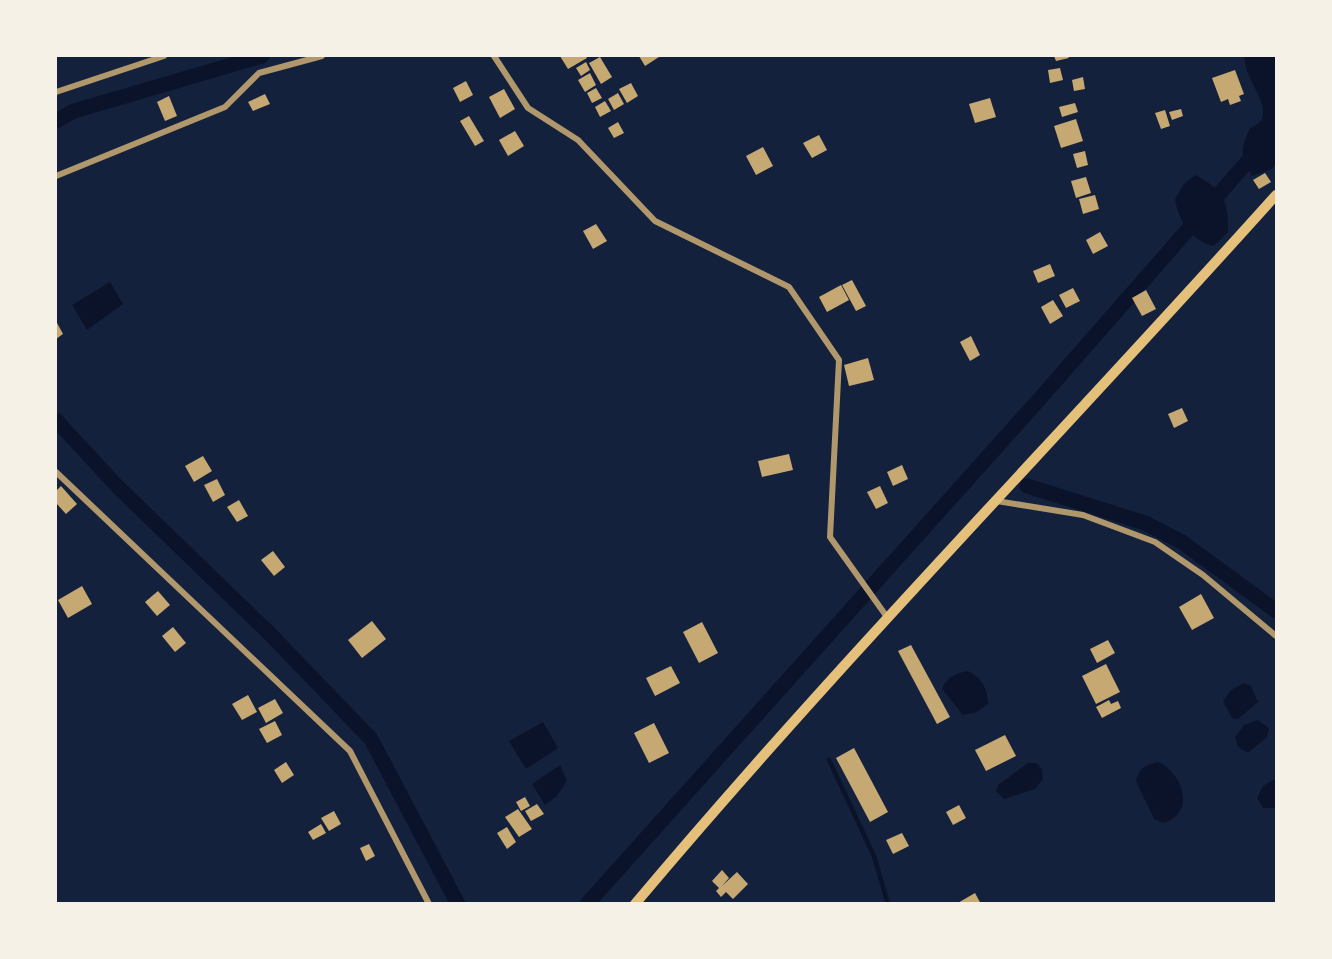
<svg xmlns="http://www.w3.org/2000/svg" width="1332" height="959" font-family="'Golos Text',sans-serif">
<rect width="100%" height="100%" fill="#14213d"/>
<g fill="#0b132b">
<path d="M1245 56H1276V162L1272 169 1252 176C1240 155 1240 150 1250 128 1284 115 1241 80 1245 56Z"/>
<path d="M1195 175C1224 190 1228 201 1228 232L1214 246C1192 242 1178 220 1175 199L1184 184Z"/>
<path d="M110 282 123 304 87 330 72 305Z"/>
<path d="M968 671C983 679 987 688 988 704L977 712 963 715 942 689C946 677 957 673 968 671Z"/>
<path d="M1244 683 1251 686 1258 702 1238 719 1232 718 1223 701 1231 690Z"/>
<path d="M1258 720 1269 728 1267 737 1248 753 1238 747 1235 737 1244 725Z"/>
<path d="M543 722 558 748 526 769 509 741Z"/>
<path d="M1158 762C1181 771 1198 813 1163 823L1154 819 1136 781C1139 768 1145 765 1158 762Z"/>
<path d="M1028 763H1036L1042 769 1043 779 1035 789 1004 799 996 791 998 785Z"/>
<path d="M560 765 567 781 557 796 545 805 532 784Z"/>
<path d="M1275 779 1276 808H1263L1257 798 1263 786Z"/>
</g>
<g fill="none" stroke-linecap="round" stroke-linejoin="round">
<path stroke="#0b132b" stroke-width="4.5" d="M829 760 874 856 888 904"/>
<g stroke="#0b132b" stroke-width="15">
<path d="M56 121 74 111 262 56"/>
<path d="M56 420 118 487 271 635 371 739 458 904"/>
<path d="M1027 486 1145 523 1182 542 1276 611"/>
<path d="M587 904 1036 403 1276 129"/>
</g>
</g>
<g fill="#c6a872">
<path d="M560 56H586L587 58 568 69Z"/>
<path d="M639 56H658L659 57 645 66Z"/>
<path d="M1054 56H1068L1069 58 1056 61Z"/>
<path d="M600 57 612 77 601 84 589 63Z"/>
<path d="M586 62 590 70 581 76 576 68Z"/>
<path d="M1060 68 1063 80 1050 83 1048 70Z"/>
<path d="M1235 70 1244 94 1239 96 1241 101 1230 105 1228 99 1221 102 1212 78Z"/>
<path d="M590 73 596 85 585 92 578 80Z"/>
<path d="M1083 77 1085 89 1074 91 1072 80Z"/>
<path d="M466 81 473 95 460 102 453 88Z"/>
<path d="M631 83 638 96 627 103 619 89Z"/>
<path d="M596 88 602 98 592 103 587 93Z"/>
<path d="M504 89 515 109 500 118 489 97Z"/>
<path d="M618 93 624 104 614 110 608 99Z"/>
<path d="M265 94 270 104 253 111 248 102Z"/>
<path d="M169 96 177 116 165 121 157 102Z"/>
<path d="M990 98 996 117 975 123 969 104Z"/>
<path d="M605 101 611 111 600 117 595 107Z"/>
<path d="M1075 103 1078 112 1062 117 1059 107Z"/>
<path d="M1181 109 1183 116 1172 120 1169 112Z"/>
<path d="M1165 110 1170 126 1161 129 1155 113Z"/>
<path d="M469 116 484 141 475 146 460 121Z"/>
<path d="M1076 119 1083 141 1061 148 1054 126Z"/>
<path d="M618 122 624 133 614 138 608 128Z"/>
<path d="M515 131 524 146 508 156 499 140Z"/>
<path d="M819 135 827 150 812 158 803 143Z"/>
<path d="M763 147 773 166 756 175 746 156Z"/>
<path d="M1085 151 1088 165 1077 168 1073 154Z"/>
<path d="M1265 173 1271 182 1259 189 1253 180Z"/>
<path d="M1086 177 1091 193 1076 198 1071 181Z"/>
<path d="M1095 195 1099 209 1083 214 1079 199Z"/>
<path d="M596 224 607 241 593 249 583 231Z"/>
<path d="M1100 232 1108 246 1093 254 1086 240Z"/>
<path d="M1050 264 1055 276 1038 283 1033 271Z"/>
<path d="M852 280 866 306 856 311 842 285Z"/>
<path d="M841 285 849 300 827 312 819 297Z"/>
<path d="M1073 288 1080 301 1066 308 1059 295Z"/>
<path d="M1146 290 1156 309 1142 316 1132 298Z"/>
<path d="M1053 300 1063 316 1050 324 1041 307Z"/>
<path d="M56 321 63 334 56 339Z"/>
<path d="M971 336 980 355 970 361 960 342Z"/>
<path d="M868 358 874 380 849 386 844 365Z"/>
<path d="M1182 408 1188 421 1174 428 1168 414Z"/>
<path d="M789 454 793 470 762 477 758 461Z"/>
<path d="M203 456 212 471 194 482 185 466Z"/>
<path d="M902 465 908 479 893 486 887 472Z"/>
<path d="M217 479 225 495 213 502 204 485Z"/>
<path d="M61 486 77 504 66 514 56 503V491Z"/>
<path d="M880 486 888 503 876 509 867 492Z"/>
<path d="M239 500 248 516 237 522 227 507Z"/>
<path d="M273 551 285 567 274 576 261 560Z"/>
<path d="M82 586 92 604 68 618 58 600Z"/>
<path d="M158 591 170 605 157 616 145 602Z"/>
<path d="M1201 594 1214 618 1192 630 1179 607Z"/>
<path d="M372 621 386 639 362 658 348 640Z"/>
<path d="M702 622 718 653 699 663 683 632Z"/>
<path d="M173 627 186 643 175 652 162 636Z"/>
<path d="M1108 640 1115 653 1097 663 1090 649Z"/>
<path d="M911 645 950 717 937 724 898 651Z"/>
<path d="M1106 664 1120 692 1096 704 1082 676Z"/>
<path d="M671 666 680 683 655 696 646 678Z"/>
<path d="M248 695 257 712 242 720 232 704Z"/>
<path d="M275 699 283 713 266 723 258 708Z"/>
<path d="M1109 700 1111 704 1118 701 1121 708 1102 718 1096 707Z"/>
<path d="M275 721 282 735 267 743 259 729Z"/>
<path d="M654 723 669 753 649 763 634 733Z"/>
<path d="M1005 735 1016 756 986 771 975 750Z"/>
<path d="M854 748 888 812 870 822 836 758Z"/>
<path d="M286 762 294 775 282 783 274 770Z"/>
<path d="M525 797 530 806 521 811 516 802Z"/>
<path d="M537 804 544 814 531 821 525 811Z"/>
<path d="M959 805 966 818 953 825 946 812Z"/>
<path d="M518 809 532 829 519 837 505 817Z"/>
<path d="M334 811 341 824 329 831 321 818Z"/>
<path d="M321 824 326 833 313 840 308 832Z"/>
<path d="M507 827 516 842 507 849 497 833Z"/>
<path d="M902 833 909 846 893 854 886 840Z"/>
<path d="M369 844 375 856 366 861 360 848Z"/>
<path d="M722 870 729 878 722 886 737 872 748 884 733 899 726 892 721 897 716 891 719 888 712 881Z"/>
<path d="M975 893 981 904H956Z"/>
</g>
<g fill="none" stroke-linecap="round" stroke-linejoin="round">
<g stroke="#b1986c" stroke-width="6">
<path d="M494 56 528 108 578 140 655 221 789 287 839 360 830 537 887 617"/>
<path d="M56 92 164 56"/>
<path d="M56 176 225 107 259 73 322 56"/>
<path d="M56 472 350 751 429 904"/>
<path d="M997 501 1083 515 1155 542 1203 575 1276 636"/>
</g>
<path stroke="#e5c07b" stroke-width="10" d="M635 904C840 660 1064 432 1276 195"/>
</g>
<rect width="1332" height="959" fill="none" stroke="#f6f1e7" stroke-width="114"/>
</svg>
